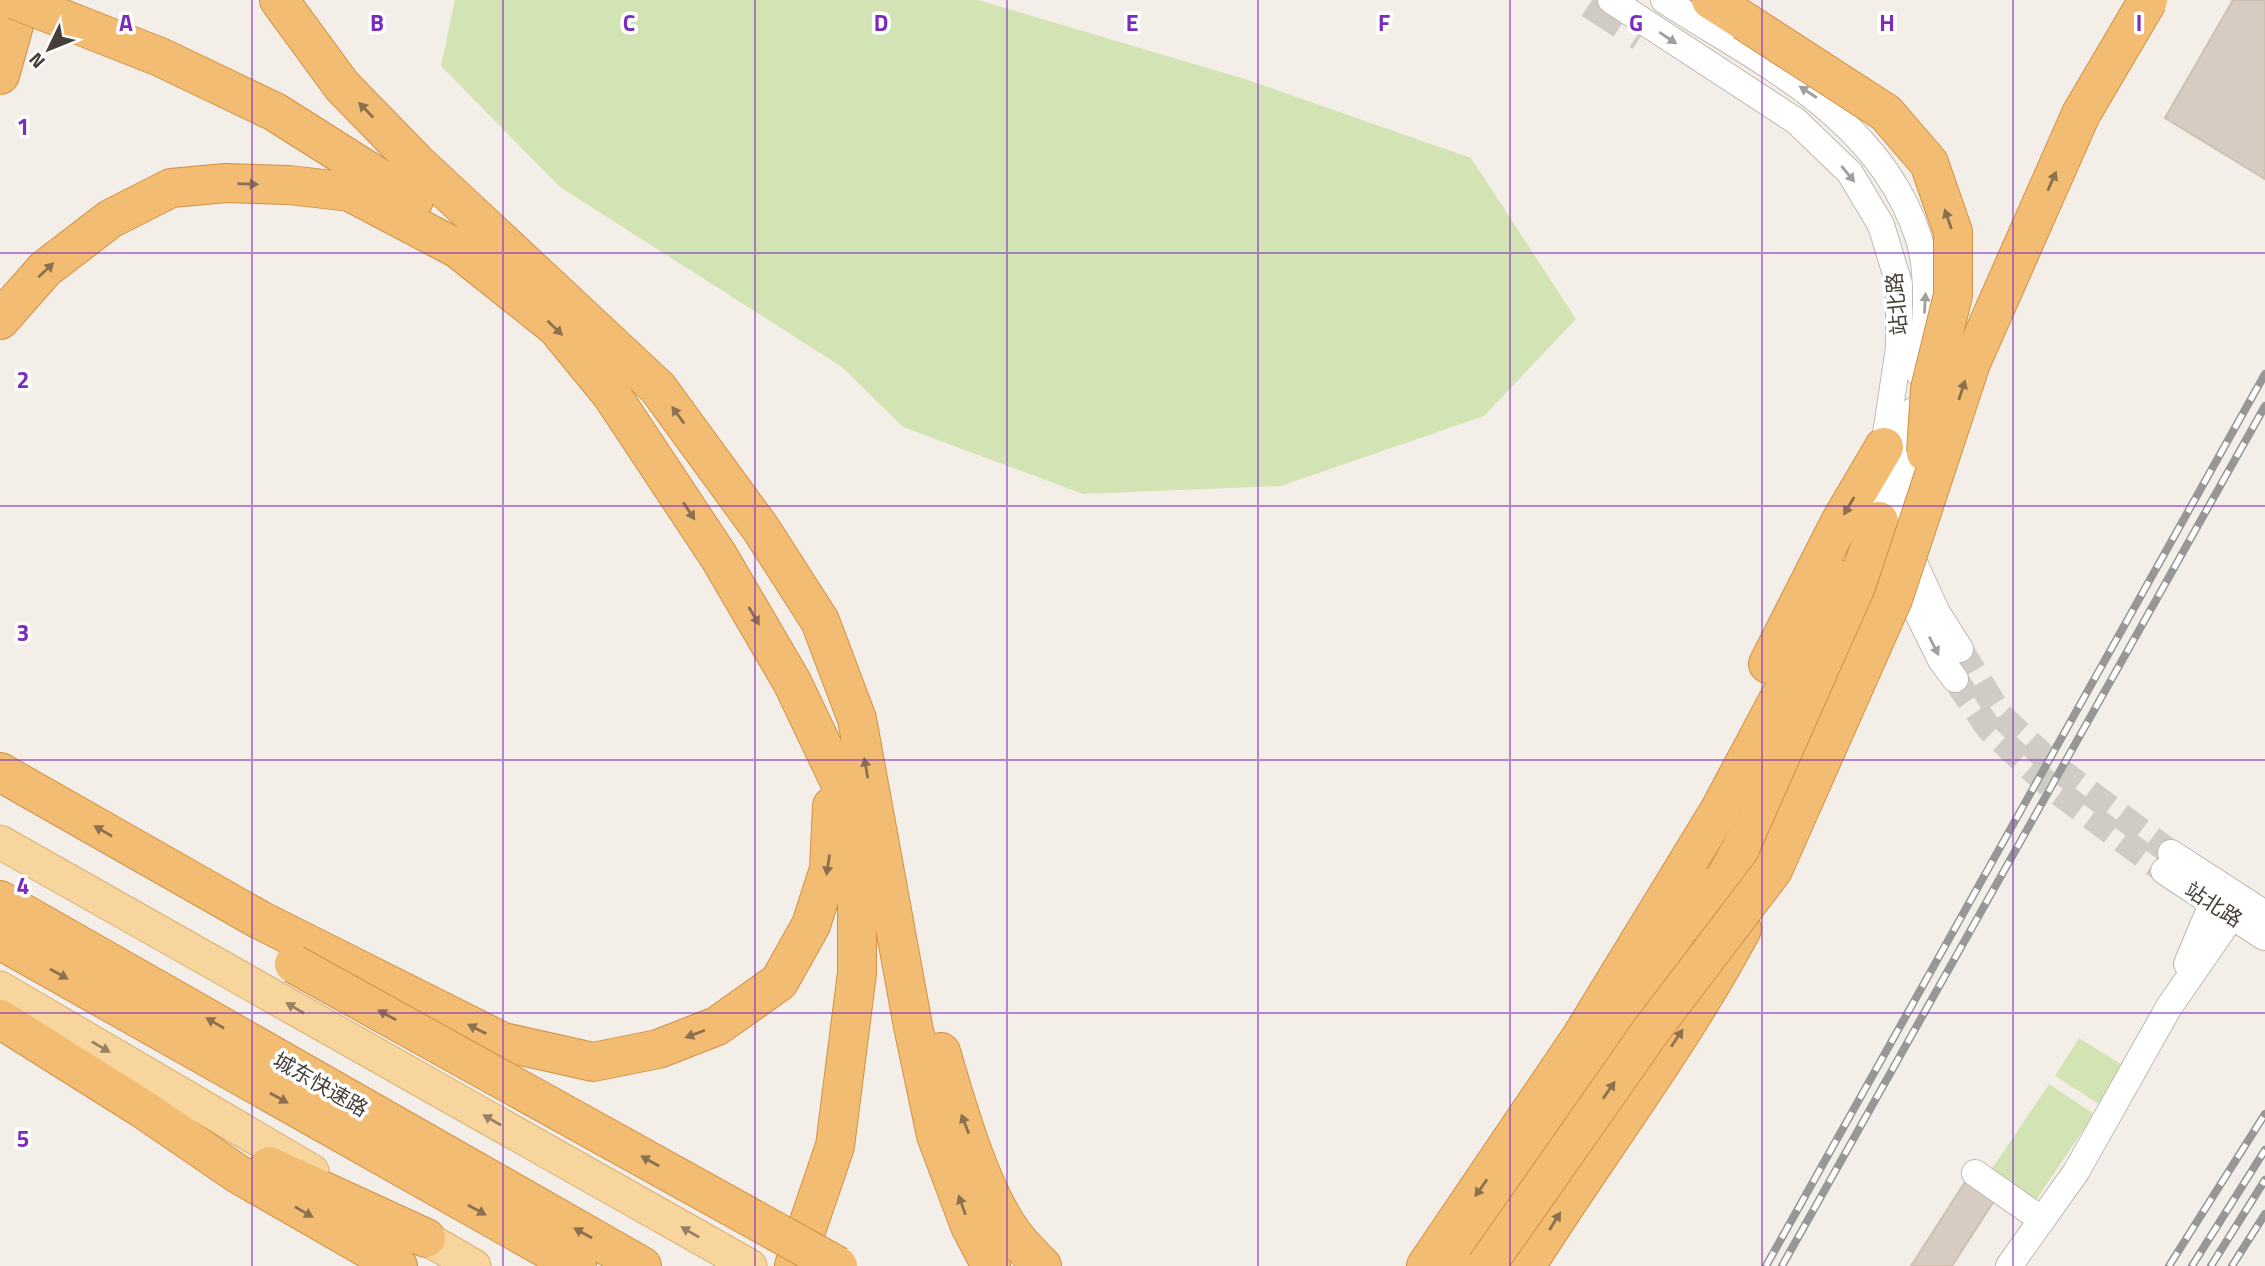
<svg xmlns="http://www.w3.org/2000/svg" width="2265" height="1266" font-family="'Titillium Web','Noto Sans SC',sans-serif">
<rect width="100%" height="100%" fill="#f3efe8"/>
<g fill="#d3e4b4">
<path d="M455 0H978L1248 80 1471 158 1576 319 1484 416 1281 486 1083 494 903 427 842 367 560 187 441 66Z"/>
<path d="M2079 1038 2124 1066 2099 1104 2055 1076Z"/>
<path d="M2049 1084 2094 1114 2034 1203 1989 1173Z"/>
</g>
<g fill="#d7ccc1" stroke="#cec1b2" stroke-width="2">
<path d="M2233 0H2265V179L2165 118Z"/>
<path d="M1967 1179 1996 1198 1952 1266H1911Z"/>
</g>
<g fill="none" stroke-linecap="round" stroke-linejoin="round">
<g stroke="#d0ccc5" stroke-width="26" stroke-dasharray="26 13" stroke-linecap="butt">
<path d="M1960 649 2001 716 2055 767 2171 853"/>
<path d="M1955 679 1990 730 2050 786 2164 871"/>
</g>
<path stroke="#d0ccc5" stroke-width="38" stroke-dasharray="38 19" stroke-linecap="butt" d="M1592 0 1643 33"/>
<g stroke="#c1b8ae" stroke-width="28">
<g id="minor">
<path d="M1611 0 1796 121 1850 173 1881 225 1899 284V348L1884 447 1879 521 1902 581 1941 660 1955 679"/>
<path d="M1664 0C1763 64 1878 116 1918 236 1931 274 1926 334 1919 373"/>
<path d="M1913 411 1899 530 1937 613 1960 649"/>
<path d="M2171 853 2265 914"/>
<path d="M2164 871 2264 937"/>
<path d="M2187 964 2220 885"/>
<path d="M1975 1173 2042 1220"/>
<path d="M2009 1266 2076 1172 2169 1007 2243 900"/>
</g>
</g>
<g stroke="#dbb06e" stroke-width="35">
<g id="major">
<path d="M0 842 750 1266"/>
<path d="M0 988 312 1171"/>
<path d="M403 1225 474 1266"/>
</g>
</g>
<g stroke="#d29043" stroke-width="40">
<g id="highway">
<path d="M279 0 342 86 416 162 658 388 761 529 820 621 857 719 913 1026 936 1135 970 1226 991 1266"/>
<path d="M1711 0 1744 21"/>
<path d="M76 24 160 57 275 112 414 200"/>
<path d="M0 75 21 0"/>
<path d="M0 320 45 269 110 219 171 188 226 183 289 185 350 192 458 249 556 327 611 394 719 557 792 682 844 791 857 852V973L835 1146 794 1266"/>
<path d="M1768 664 1840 522 1884 447"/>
<path d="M0 772 260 920 503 1042 593 1062 658 1049 717 1026 779 982 811 925 829 869 832 806"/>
<path d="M0 900 642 1266"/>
<path d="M1701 921 1762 811 1838 638 1879 521"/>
<path d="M0 940 577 1266"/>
<path d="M0 1019 143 1109 238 1174 398 1266"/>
<path d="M941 1052C957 1106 980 1189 1013 1234 1021 1245 1032 1256 1042 1266"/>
<path d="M269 1166 426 1238"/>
<path d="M1426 1266 1581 1037 1719 811 1842 580"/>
<path d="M1466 1266 1641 995 1702 887"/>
<path d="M1526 1266C1597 1153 1679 1047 1742 929"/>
</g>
</g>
<use href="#minor" stroke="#fff" stroke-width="26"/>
<use href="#major" stroke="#f7d59d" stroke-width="33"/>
<use href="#highway" stroke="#f3bc73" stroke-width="38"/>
<g stroke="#979797" stroke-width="8">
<g id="rail">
<path d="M1766 1266 2265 374"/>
<path d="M1782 1266 2265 406"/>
<path d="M2169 1266 2265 1114"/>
<path d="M2192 1266 2265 1150"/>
<path d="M2211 1266 2265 1180"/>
<path d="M2232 1266 2265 1214"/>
</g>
</g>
<use href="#rail" stroke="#fff" stroke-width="5" stroke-dasharray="16" stroke-linecap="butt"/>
<g stroke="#d29043" stroke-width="40" stroke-linecap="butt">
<g id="highway-bridge">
<path d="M15 0 76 24"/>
<path d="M1744 21 1886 113 1929 163 1953 232V295L1930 389 1926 453"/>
<path d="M294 964 838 1266"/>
<path d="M1486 1266 1650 1032 1773 870 1893 599 1971 363 2081 114 2148 0"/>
</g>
</g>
<use href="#highway-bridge" stroke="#f3bc73" stroke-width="38"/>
</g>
<defs><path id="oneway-solid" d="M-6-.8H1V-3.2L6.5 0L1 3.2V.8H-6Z" transform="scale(1.75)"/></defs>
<g fill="#a29f9b">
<use href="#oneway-solid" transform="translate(1668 38) rotate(34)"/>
<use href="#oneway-solid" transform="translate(1808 92) rotate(-147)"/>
<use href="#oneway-solid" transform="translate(1848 174) rotate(51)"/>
<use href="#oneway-solid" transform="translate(1925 303) rotate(-87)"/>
<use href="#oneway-solid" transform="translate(1934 646) rotate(63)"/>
</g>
<g fill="#8b714f">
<use href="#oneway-solid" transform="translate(366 110) rotate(-134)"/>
<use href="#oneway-solid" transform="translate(2052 181) rotate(-66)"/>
<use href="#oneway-solid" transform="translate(248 184) rotate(2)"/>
<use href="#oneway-solid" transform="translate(1948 219) rotate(-109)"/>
<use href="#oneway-solid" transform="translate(46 270) rotate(-43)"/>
<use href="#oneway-solid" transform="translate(555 328) rotate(44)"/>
<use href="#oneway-solid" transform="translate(1962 390) rotate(-72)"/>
<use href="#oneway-solid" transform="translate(678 415) rotate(-126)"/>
<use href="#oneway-solid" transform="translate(1849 506) rotate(120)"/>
<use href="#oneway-solid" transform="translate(689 511) rotate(57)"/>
<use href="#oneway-solid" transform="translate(754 616) rotate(60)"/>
<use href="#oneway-solid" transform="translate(866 768) rotate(-100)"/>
<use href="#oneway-solid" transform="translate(103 831) rotate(-150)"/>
<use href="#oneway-solid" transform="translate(828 865) rotate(99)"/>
<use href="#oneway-solid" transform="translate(59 974) rotate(29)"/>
<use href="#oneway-solid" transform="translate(387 1015) rotate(-151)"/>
<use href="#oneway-solid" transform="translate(215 1023) rotate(-150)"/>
<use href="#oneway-solid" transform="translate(477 1029) rotate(-153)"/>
<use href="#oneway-solid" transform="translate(695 1034) rotate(159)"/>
<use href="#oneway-solid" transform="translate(1677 1038) rotate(-56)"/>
<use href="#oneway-solid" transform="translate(1609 1090) rotate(-55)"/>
<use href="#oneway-solid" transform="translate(279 1098) rotate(29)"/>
<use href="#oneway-solid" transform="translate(965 1124) rotate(-111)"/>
<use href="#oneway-solid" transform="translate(650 1161) rotate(-151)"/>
<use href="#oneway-solid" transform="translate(1481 1188) rotate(125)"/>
<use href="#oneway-solid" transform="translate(962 1205) rotate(-110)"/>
<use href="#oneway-solid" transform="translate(477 1210) rotate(29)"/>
<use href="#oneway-solid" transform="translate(304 1212) rotate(30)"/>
<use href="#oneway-solid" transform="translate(1555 1221) rotate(-58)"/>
<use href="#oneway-solid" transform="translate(583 1233) rotate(-151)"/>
</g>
<g fill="#968265">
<use href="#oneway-solid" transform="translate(295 1008) rotate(-150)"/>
<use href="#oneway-solid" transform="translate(101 1047) rotate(30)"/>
<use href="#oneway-solid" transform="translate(492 1120) rotate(-150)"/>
<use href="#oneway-solid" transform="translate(690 1232) rotate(-150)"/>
</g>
<path fill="none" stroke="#7b2cbf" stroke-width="2" stroke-opacity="0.55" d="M252 0V1266M503 0V1266M755 0V1266M1007 0V1266M1258 0V1266M1510 0V1266M1762 0V1266M2013 0V1266M0 253H2265M0 506H2265M0 760H2265M0 1013H2265"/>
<g text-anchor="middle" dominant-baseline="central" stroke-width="7" stroke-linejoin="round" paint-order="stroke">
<g font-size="21" fill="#463f37" stroke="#fff">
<text transform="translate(1896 304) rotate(-95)">站北路</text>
<text transform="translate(2214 904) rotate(33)">站北路</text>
<text transform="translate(321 1084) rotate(30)">城东快速路</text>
</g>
</g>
<g font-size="23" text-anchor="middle" font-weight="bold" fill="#7b2cbf" stroke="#fff" stroke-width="7" stroke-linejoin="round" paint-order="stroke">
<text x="126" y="31">A</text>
<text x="377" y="31">B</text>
<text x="629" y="31">C</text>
<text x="881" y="31">D</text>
<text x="1132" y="31">E</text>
<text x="1384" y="31">F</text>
<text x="1636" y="31">G</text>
<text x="1887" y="31">H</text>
<text x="2139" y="31">I</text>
<text x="23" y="135">1</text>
<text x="23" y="388">2</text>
<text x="23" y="641">3</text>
<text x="23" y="894">4</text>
<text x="23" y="1147">5</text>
</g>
<g transform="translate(49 49) rotate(227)" stroke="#ffffff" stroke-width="5" paint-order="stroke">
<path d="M0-5L12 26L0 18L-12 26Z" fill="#463f37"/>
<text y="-10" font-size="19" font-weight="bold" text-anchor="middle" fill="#463f37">N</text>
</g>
</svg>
